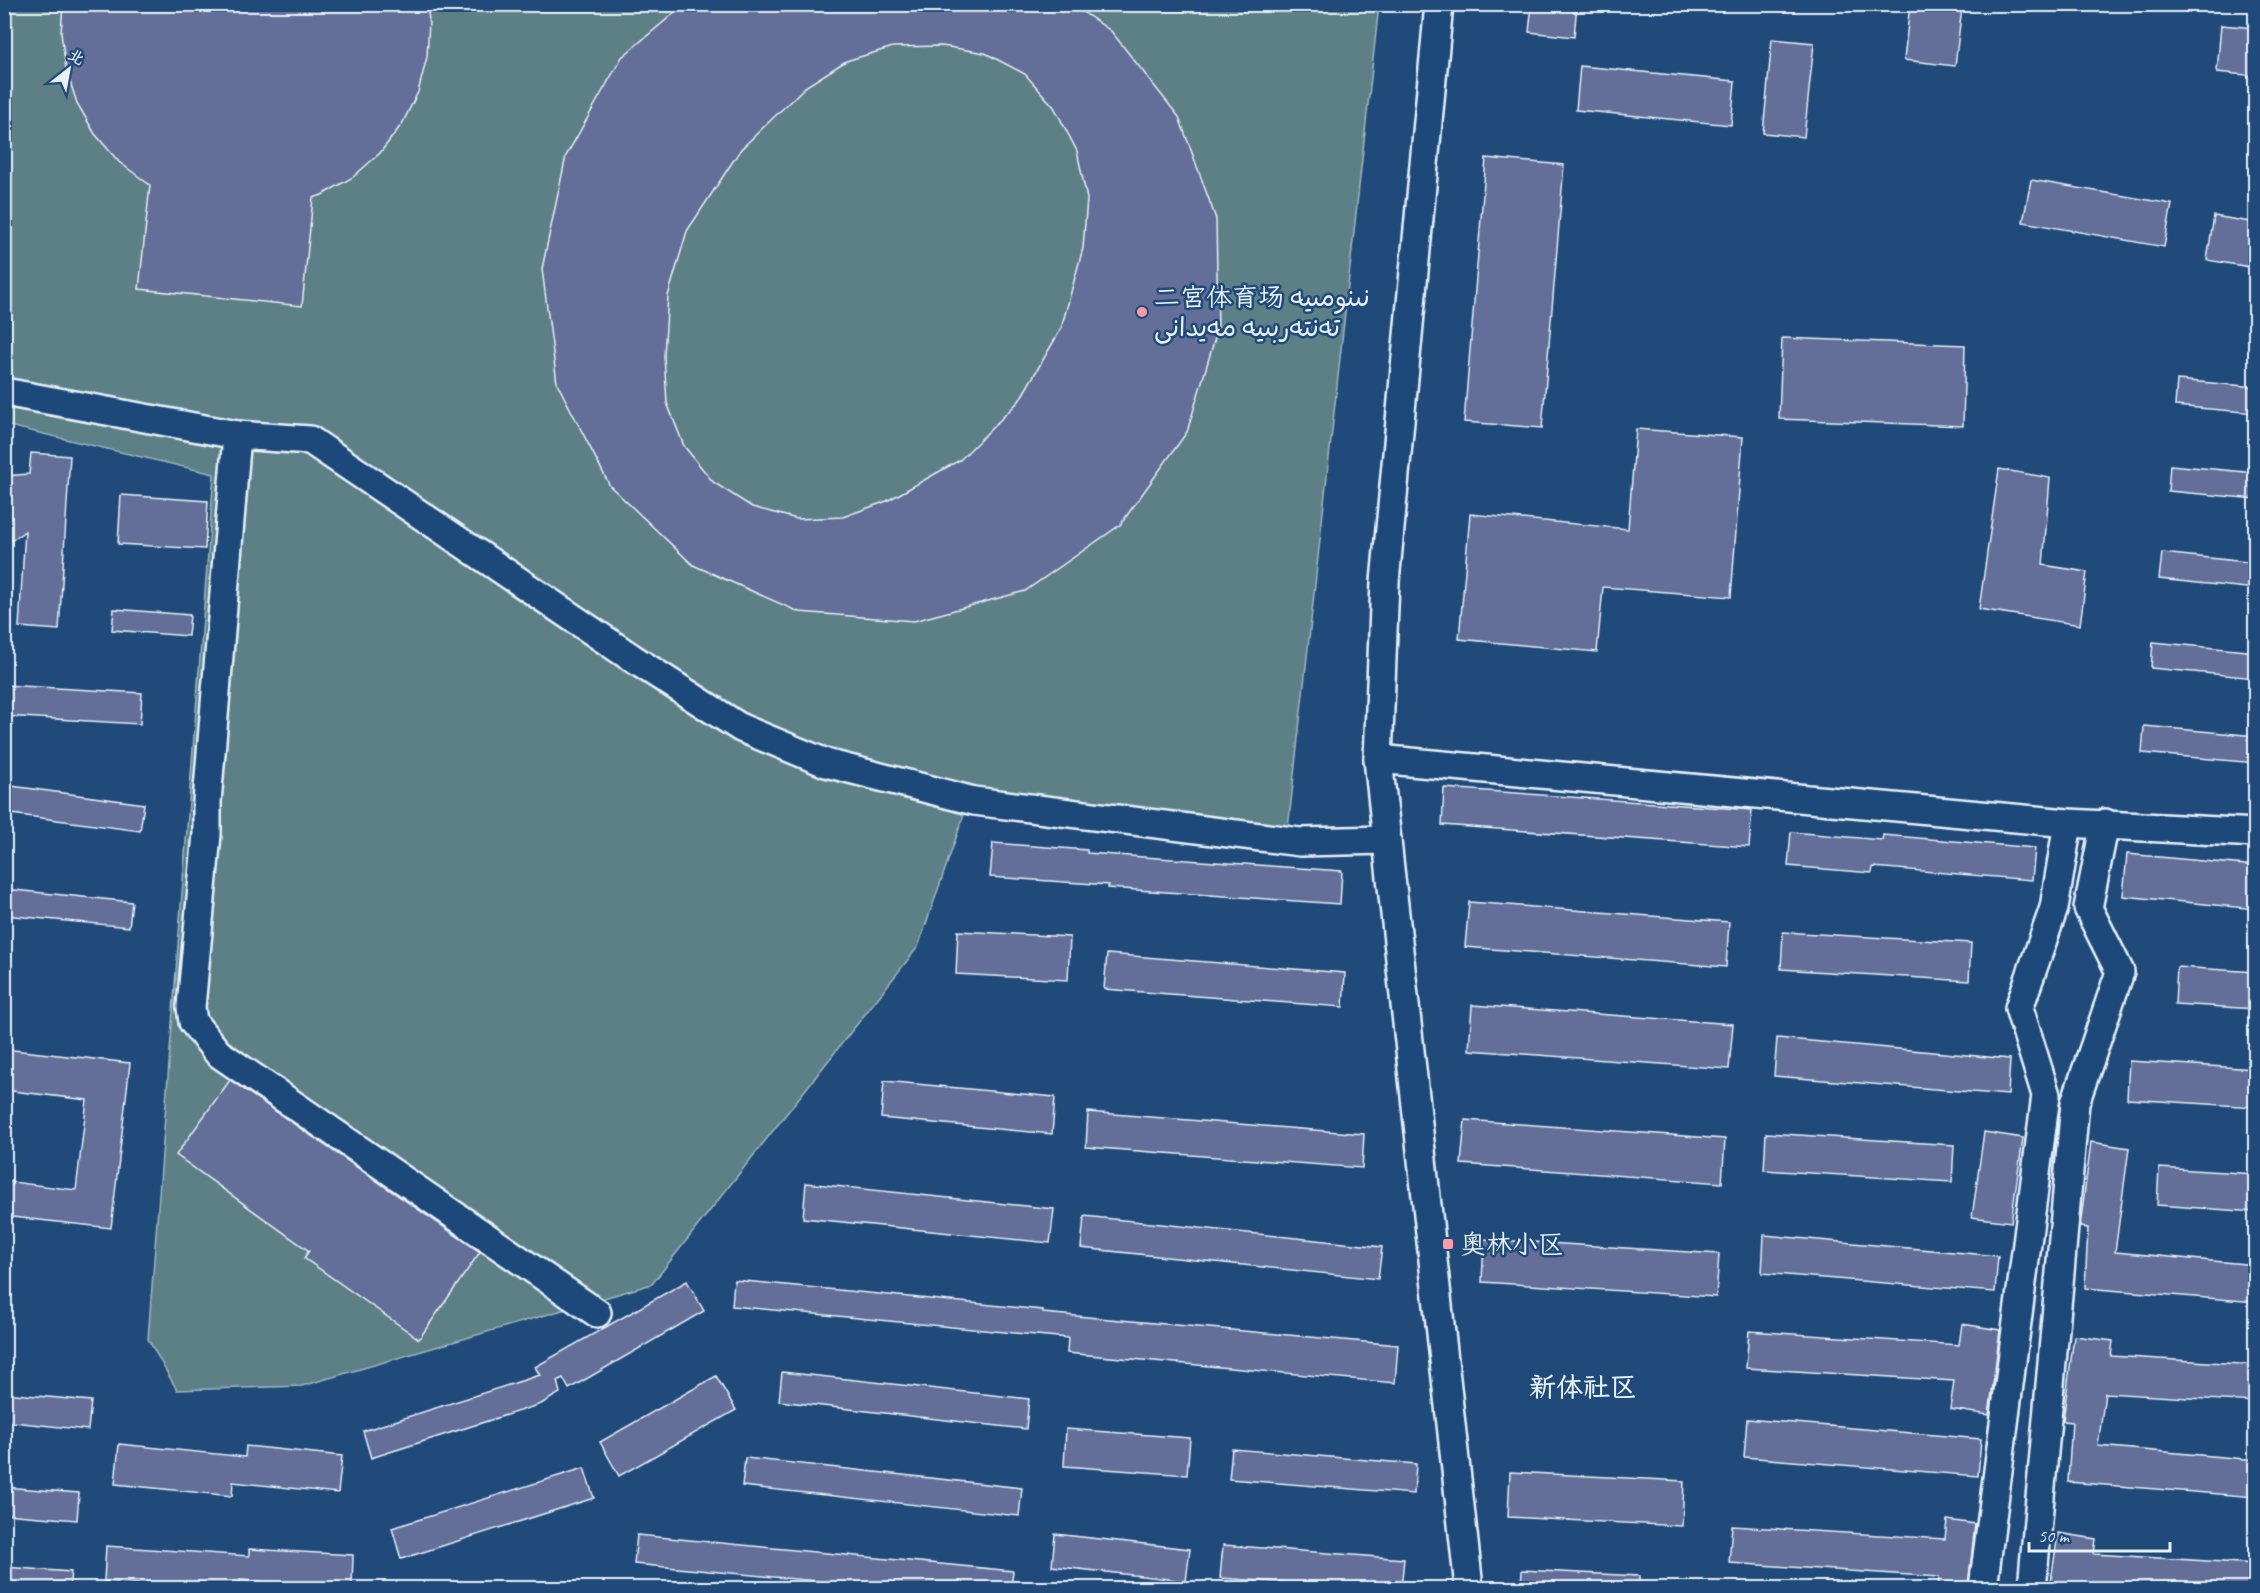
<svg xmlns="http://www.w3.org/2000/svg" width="2260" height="1593" font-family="Caveat,'Playpen Sans Arabic','LXGW WenKai TC',sans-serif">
<rect width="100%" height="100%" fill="#1f4a7a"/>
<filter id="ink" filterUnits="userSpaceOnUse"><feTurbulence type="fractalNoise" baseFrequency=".0167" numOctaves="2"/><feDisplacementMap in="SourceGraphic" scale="12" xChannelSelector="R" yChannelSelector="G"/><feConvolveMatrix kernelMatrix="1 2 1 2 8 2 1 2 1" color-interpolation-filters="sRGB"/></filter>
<g filter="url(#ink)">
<path fill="#5b8086" stroke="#a2b8bf" stroke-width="1.5" d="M5 5H1379L1288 829 965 812 918 947 652 1284 302 1386 177 1390 148 1339 214 474 5 425Z"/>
<g fill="#636e99" stroke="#e8f1f8" stroke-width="1.5" fill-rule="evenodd">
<path d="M63 4H427L429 21 427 57 418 92 402 124 380 153 353 177 322 195 313 198 302 306 139 289 150 185 119 162 95 134 77 103 66 69 61 33Z"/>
<path d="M685 4H1071L1111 31 1179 117 1216 219 1218 328 1187 432 1120 525 1025 591 914 621 799 612 693 565 610 486 557 383 542 269 566 156 622 57ZM942 46 985 53 1025 74 1054 107 1077 151 1087 199 1083 248 1061 329 1019 401 960 460 887 501 843 517 797 519 752 507 713 482 684 446 667 403 664 356 668 296 687 231 741 149 805 87 846 61 893 47Z"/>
<path d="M1532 4H1577L1574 37 1529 32Z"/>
<path d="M1910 4 1962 7 1955 66 1904 60Z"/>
<path d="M2221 25 2256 28V76L2217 72Z"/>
<path d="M1772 39 1814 43 1804 137 1763 133Z"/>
<path d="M1580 66 1735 81 1731 125 1576 110Z"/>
<path d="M1486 158 1564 165 1542 428 1464 422Z"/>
<path d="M2031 180 2172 204 2164 247 2023 222Z"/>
<path d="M2214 216 2256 223V268L2207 260Z"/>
<path d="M1782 338 1965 345 1963 426 1779 419Z"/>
<path d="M2177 380 2256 387V413L2175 406Z"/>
<path d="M1636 429 1743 437 1731 597 1603 587 1597 652 1459 639 1470 514 1628 529Z"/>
<path d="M31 453 70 456 59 630 19 627 25 531 4 546V476L29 474Z"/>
<path d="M2170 465 2256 473V499L2168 491Z"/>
<path d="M1999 469 2050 478 2043 565 2087 572 2080 625 1979 609Z"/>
<path d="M121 495 208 501 205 549 118 544Z"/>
<path d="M2162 553 2256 563V589L2159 579Z"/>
<path d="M114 609 190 615 188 636 112 630Z"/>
<path d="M2153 642 2256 652V678L2151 668Z"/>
<path d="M4 685 142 693 140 724 4 716Z"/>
<path d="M2144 726 2256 736V763L2142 753Z"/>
<path d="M4 785 144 804 140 831 4 813Z"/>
<path d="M1444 788 1752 810 1749 847 1442 825Z"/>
<path d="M1791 832 1882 840 1883 835 2035 848 2032 880 1873 867 1872 873 1788 866Z"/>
<path d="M993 843 1087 850V853L1342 871 1340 904 1108 888 1109 885 990 877Z"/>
<path d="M2127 854 2256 866V909L2123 896Z"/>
<path d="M4 889 132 902 129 927 4 915Z"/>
<path d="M1469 902 1729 922 1726 967 1465 947Z"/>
<path d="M958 931 1070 937 1068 980 956 974Z"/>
<path d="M1783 932 1971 943 1969 981 1781 969Z"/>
<path d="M1107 954 1345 973 1343 1007 1104 989Z"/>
<path d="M2177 967 2256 972V1009L2175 1004Z"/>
<path d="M1472 1005 1733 1024 1729 1069 1469 1050Z"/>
<path d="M1777 1038 2010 1059 2008 1095 1774 1076Z"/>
<path d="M4 1049 130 1063 111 1228 4 1216V1181L76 1190 87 1100 4 1090Z"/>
<path d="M2129 1061 2256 1069V1107L2127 1099Z"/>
<path d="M230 1080 480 1252 419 1339 304 1258 309 1251 176 1155Z"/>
<path d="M884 1081 1055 1097 1052 1134 881 1118Z"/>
<path d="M1088 1112 1364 1134 1362 1168 1086 1147Z"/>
<path d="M1465 1120 1725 1139 1722 1183 1461 1164Z"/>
<path d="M1984 1132 2023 1138 2011 1222 1972 1217Z"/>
<path d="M1766 1133 1954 1145 1952 1182 1764 1170Z"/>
<path d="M2091 1142 2129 1148 2115 1252 2256 1265V1302L2085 1288 2088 1228 2080 1227Z"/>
<path d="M2159 1168 2256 1174V1212L2157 1205Z"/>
<path d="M806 1183 1054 1209 1050 1243 803 1218Z"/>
<path d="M1084 1216 1382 1247 1378 1279 1081 1248Z"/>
<path d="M1764 1235 1998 1256 1995 1292 1762 1273Z"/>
<path d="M1484 1239 1719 1254 1716 1297 1482 1282Z"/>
<path d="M734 1280 1043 1310V1313L1398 1345 1395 1383 1067 1353 1068 1338 732 1306Z"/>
<path d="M687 1281 704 1311 569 1389 563 1378 557 1381 560 1393 541 1404 371 1458 363 1431 540 1375 535 1367Z"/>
<path d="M1962 1324 2000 1330 1989 1415 1950 1409 1954 1381 1746 1368 1749 1331 1959 1345Z"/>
<path d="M2074 1336 2113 1341 2111 1356 2256 1365V1402L2105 1393 2098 1446 2256 1460V1497L2068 1482 2072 1422 2063 1421Z"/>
<path d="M782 1372 1029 1399 1026 1429 779 1401Z"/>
<path d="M716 1376 736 1410 619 1476 600 1442Z"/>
<path d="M4 1393 91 1401 88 1430 4 1421Z"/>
<path d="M1747 1419 1981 1439 1978 1476 1744 1457Z"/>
<path d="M1066 1429 1190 1438 1187 1475 1064 1466Z"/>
<path d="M119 1444 245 1457 246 1446 342 1456 338 1493 233 1482 232 1496 115 1484Z"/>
<path d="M1232 1449 1416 1464 1414 1494 1229 1479Z"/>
<path d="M745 1458 1022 1488 1019 1516 742 1486Z"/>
<path d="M584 1468 594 1498 401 1559 392 1528Z"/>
<path d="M1510 1472 1684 1481 1682 1526 1508 1517Z"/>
<path d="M4 1487 79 1493 77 1520 4 1514Z"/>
<path d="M1947 1520 1975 1524 1968 1588H1938L1939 1577 1729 1563 1732 1526 1945 1539Z"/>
<path d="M2058 1533 2096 1539 2094 1554 2256 1564V1588H2050Z"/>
<path d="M1055 1534 1190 1549 1186 1581 1052 1566Z"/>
<path d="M637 1535 1013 1571 1011 1588H892L634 1564Z"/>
<path d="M1223 1545 1404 1559 1401 1588H1358L1220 1578Z"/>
<path d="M106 1546 249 1556V1549L353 1555 352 1587 240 1580 239 1588H199L104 1581Z"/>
<path d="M4 1567 71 1572 69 1588H4Z"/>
<path d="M1522 1570 1639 1576V1588H1521Z"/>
</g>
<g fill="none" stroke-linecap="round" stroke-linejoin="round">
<g stroke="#e8f1f8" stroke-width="32">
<g id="minor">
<path d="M1439 4 1385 582 1378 759 1469 1588"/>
<path d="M4 392 237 435 310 440 632 658 741 728 826 763 974 801 1300 842 1387 840"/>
<path d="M237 435 207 802V834L191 1007 193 1022 218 1053 597 1313"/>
<path d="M1378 759 2068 823 2256 833"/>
<path d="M1983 1588 2046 1095 2019 1008 2054 908 2068 823"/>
<path d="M2032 1588 2075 1103 2120 972 2088 908 2105 823"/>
</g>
</g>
<use href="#minor" stroke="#1f4a7a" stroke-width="27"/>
</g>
</g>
<g fill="#ff9aa2" stroke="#1f4a7a" stroke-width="2">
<circle cx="1142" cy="312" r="6"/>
<rect x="1442" y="1238" width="12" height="12" rx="3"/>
</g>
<g text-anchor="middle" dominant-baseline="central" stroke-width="5" stroke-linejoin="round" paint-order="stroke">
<g font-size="26" fill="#e8f1f8" stroke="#1f4a7a" text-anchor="start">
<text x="1154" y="297">二宫体育场 نىنومىيە<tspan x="1154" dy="30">تەنتەربىيە مەيدانى</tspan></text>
<text x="1460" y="1244">奥林小区</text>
</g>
<g font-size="27" font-weight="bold" fill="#e8f1f8" stroke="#1f4a7a">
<text x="1583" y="1387">新体社区</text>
</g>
</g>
<rect width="2260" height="1593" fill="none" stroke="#1f4a7a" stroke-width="24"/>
<rect x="12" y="12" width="2236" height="1569" fill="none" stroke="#e8f1f8" stroke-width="2" filter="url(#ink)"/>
<g transform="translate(69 69) rotate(31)" stroke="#1f4a7a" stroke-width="4.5" paint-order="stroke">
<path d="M0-4.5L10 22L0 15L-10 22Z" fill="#e8f1f8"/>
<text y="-9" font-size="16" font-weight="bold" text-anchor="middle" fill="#e8f1f8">北</text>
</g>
<path d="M2029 1542v9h141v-9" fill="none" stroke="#e8f1f8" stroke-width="3"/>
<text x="2038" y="1542" font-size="18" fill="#e8f1f8" stroke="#1f4a7a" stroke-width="4.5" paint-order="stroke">50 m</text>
</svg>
